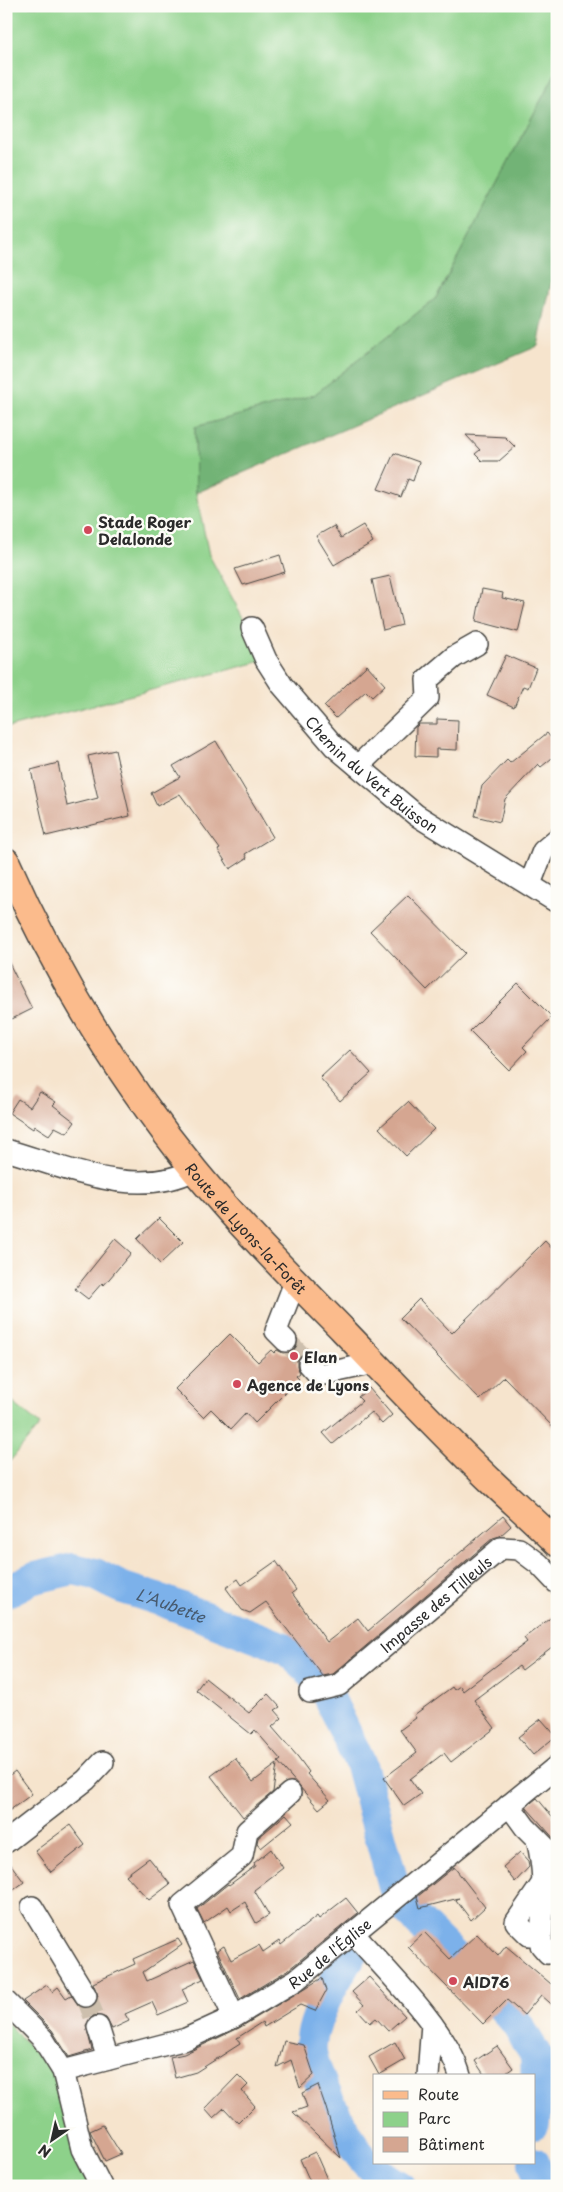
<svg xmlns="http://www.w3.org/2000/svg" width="563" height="2192" font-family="'Playpen Sans',sans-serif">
<rect width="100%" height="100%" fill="#fdfcf7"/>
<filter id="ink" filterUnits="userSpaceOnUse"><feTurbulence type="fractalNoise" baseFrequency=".02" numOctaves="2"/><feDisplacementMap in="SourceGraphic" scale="10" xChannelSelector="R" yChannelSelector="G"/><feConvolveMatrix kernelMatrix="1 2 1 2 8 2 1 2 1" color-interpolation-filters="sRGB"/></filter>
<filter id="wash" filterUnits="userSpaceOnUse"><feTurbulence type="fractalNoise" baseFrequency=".0096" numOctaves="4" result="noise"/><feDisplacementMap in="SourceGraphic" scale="20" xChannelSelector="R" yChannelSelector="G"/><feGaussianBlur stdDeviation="1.12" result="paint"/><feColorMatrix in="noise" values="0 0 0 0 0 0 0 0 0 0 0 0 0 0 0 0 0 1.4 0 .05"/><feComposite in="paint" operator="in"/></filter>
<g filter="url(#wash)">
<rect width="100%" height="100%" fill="#f6e4cd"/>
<g fill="#8dd18a" stroke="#5c7e5a">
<path d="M6 6H557V70L436 298 314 395 195 427 196 493 209 555 266 660 6 728Z"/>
<path d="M6 1397 40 1425 6 1466Z"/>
<path d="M6 2021 52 2071 92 2186H6Z"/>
</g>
<path fill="#72b376" stroke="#4e6f50" d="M557 70V254L538 346 196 493 195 427 314 395 436 298Z"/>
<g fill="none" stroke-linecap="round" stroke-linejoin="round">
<g stroke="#7bb1ea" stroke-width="32">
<path id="s1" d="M6 1592 31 1579 73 1569 95 1574 120 1587 166 1602 286 1649 308 1669 322 1688"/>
<path d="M328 1696 361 1765 394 1887"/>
<path d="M402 1905 472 1974 516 2022 536 2055 537 2090 534 2123"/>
<path d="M355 1949C338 1974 315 2013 311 2043 307 2066 350 2147 367 2163 376 2172 388 2179 399 2186"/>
<path d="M534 2163 542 2186"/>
</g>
</g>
<g id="blocks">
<g fill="#d5a691">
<path d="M466 435 505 437 515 447 499 461H482L475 454 480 450Z"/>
<path d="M394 453 419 462 413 481 408 479 401 497 378 489Z"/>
<path d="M363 525 373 542 334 565 316 536 334 526 341 538Z"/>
<path d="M280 555 285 572 243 585 235 569Z"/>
<path d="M390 576 402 625 383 630 372 580Z"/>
<path d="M482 589 503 593 502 598 525 603 518 632 476 621Z"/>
<path d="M506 655 536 668 528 688 523 686 514 707 487 695Z"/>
<path d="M367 665 385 685 372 697 366 691 336 718 324 706Z"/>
<path d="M437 719 458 720 457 750 436 749V757L415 756 416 727 419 724H437Z"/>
<path d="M547 733 557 745V754L541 767 538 764 505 799 500 822 475 816 482 786 507 760 510 763Z"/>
<path d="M216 741 273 837 245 854 247 858 230 869 218 850 220 849 180 794 157 806 151 793 180 777 173 766Z"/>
<path d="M115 750 130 816 46 836 31 770 58 763 67 806 98 798 88 756Z"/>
<path d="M408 895 465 953 427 990 370 931Z"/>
<path d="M6 957 32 1009 12 1019 6 1011Z"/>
<path d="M518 983 552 1017 523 1047 527 1051 509 1070 470 1031Z"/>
<path d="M350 1050 371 1073 340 1101 320 1078Z"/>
<path d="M40 1092 56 1102 53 1105 75 1122 67 1133 55 1127 49 1135 35 1126 33 1129 9 1113 18 1099 30 1107Z"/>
<path d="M408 1102 434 1129 406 1156 379 1128Z"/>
<path d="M159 1218 183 1242 160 1264 137 1239Z"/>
<path d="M115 1239 131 1253 104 1285 102 1283 88 1299 75 1289Z"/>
<path d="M545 1241 557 1254V1431L504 1377 480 1400 400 1318 419 1299 452 1333Z"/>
<path d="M230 1334 258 1362 271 1350 274 1353 277 1350 283 1353H290L295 1349 298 1341 309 1352 301 1354 297 1360V1366L300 1373 296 1376 299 1379 255 1423 246 1413 231 1429 211 1409 203 1417 175 1389Z"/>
<path d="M369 1388 392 1415 382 1424 371 1412 333 1444 323 1433 362 1401 358 1397Z"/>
<path d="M503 1516 511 1526 500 1536 493 1538 333 1674 323 1676 266 1602 250 1613 242 1610 226 1588 238 1579 242 1585 276 1561 296 1590 292 1593 327 1642 358 1618 368 1631Z"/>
<path d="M557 1613V1643L522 1670 519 1666 474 1700 495 1728 451 1762 444 1753 410 1779 421 1794 404 1806 384 1778 417 1753 400 1730 416 1718 414 1715 452 1687 454 1690 460 1686 463 1691 527 1642 524 1638Z"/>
<path d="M205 1678 249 1713 268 1694 280 1707 275 1710 282 1718 272 1727 298 1757 309 1772 307 1774 330 1800 319 1809 278 1762 281 1760 255 1730 251 1734 196 1690Z"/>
<path d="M541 1719 556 1736 533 1755 518 1737Z"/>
<path d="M235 1758 253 1782 277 1764 273 1792 243 1817 211 1776Z"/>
<path d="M15 1771 32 1794 6 1813V1778Z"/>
<path d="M537 1798 557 1822V1842L526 1807Z"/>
<path d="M286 1814 293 1822 261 1848 257 1843 258 1838Z"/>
<path d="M70 1825 85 1845 51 1872 35 1851Z"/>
<path d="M271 1849 283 1868 254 1890 269 1915 256 1923 245 1902 231 1911 228 1906 204 1923 197 1909 228 1884 229 1885 255 1866 254 1863Z"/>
<path d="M520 1852 528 1861 529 1867 515 1882 503 1867Z"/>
<path d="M6 1858 24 1882 6 1896Z"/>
<path d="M149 1858 170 1884 149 1900 126 1875Z"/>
<path d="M454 1867 485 1907 471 1920 456 1900 459 1898 420 1908 417 1897Z"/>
<path d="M346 1898 358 1913 288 1970 240 1999 217 1950 224 1946 231 1960 259 1945 263 1952 279 1941 281 1945 317 1916 319 1919Z"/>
<path d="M424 1932 450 1959 477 1934 498 1956 506 1946 557 1989V2009L541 1995 524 2015 507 2000 483 2024 408 1947Z"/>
<path d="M178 1939 182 1945 143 1972 147 1981 194 1960 203 1979 182 1989 188 2002 158 2015 152 2002 125 2014 129 2021 112 2029 106 2018 94 2015 86 2025 92 2050 69 2057 52 2030 23 2001 47 1985 52 1992 58 1987 66 1998 71 1995 80 2007H92L98 1996 93 1983 135 1964 133 1959Z"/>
<path d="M369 1977 405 2016 388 2031 376 2018 370 2023 358 2010 364 2005 352 1992Z"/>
<path d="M322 1978 326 1991 315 2011 300 2005 264 2027 262 2022 237 2038 240 2044 196 2072 175 2078 170 2057 184 2054 239 2028Z"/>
<path d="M284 2041 304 2045 314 2075 300 2088 291 2060 277 2067Z"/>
<path d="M395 2042 405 2060 379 2075 369 2057Z"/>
<path d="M497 2046 513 2068 502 2076H485L475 2061Z"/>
<path d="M238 2075 248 2085 242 2091 255 2106 238 2123 224 2108 213 2118 205 2109Z"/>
<path d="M318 2085 326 2108 341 2158 293 2112 307 2107 302 2093Z"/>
<path d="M103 2125 121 2154 105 2161 90 2131Z"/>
<path d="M315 2152 330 2186H312L300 2159Z"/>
</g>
</g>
</g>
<g filter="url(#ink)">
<use href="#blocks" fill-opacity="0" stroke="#494743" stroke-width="1"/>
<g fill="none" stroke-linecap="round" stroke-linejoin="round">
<g stroke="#cdbfad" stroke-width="21" stroke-dasharray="21 11" stroke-linecap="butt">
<path d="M286 1341 309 1364"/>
<path d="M86 1996 98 2027"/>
</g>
<g stroke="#494743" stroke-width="24">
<g id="minor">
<path id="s2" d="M252 628 266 660 282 685 334 746 416 815 557 902"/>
<path d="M358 766 428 698 427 680 454 657 477 644"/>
<path d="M530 884 543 851 557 839"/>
<path d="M6 1150C65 1167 135 1200 194 1170"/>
<path d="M286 1341 276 1331 295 1282"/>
<path d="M309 1364 319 1375 374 1363"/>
<path id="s3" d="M310 1692 339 1685 501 1548 519 1549 539 1564 557 1583"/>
<path d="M509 1805 525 1827 546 1848"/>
<path d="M537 1839C547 1880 542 1905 541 1945L548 1953 557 1950"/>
<path d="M6 1842 86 1780 103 1762"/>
<path d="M32 1907 86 1996"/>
<path d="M541 1931 529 1935 516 1922 544 1881"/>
<path d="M353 1933C385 1970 448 2030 460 2076"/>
<path d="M6 2002 43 2039 63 2071 82 2149 101 2186"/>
<path d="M234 2017 182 1905 242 1856 247 1831 290 1793"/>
<path d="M98 2027 108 2059"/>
<path id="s4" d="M63 2071 186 2039 234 2017 296 1980 557 1766"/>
<path d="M428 2076 432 2024"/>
</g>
</g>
<g stroke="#494743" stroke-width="29">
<g id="major">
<path id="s5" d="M6 861C55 972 118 1076 195 1171 241 1227 292 1278 343 1330 392 1381 441 1433 492 1482 514 1503 536 1522 557 1543"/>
</g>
</g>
<use href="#minor" stroke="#fff" stroke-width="21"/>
<use href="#major" stroke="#fbbb8c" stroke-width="26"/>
</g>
</g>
<g fill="#d1495b" stroke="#fdfcf7" stroke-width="2">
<circle cx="88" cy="530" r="5"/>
<circle cx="294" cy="1356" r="5"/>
<circle cx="237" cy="1384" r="5"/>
<circle cx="453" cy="1981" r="5"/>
</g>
<g text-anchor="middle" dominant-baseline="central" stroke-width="5" stroke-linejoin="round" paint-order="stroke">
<g font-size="15" font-weight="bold" fill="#2b2b2b" stroke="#fdfcf7" text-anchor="start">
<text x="98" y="521">Stade Roger<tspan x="98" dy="17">Delalonde</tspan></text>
<text x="304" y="1356">Elan</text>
<text x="247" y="1384">Agence de Lyons</text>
<text x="463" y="1981">AID76</text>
</g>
<g font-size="15" fill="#2b2b2b" stroke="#fdfcf7">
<text stroke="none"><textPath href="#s2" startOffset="192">Chemin du Vert Buisson</textPath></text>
<text stroke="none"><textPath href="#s5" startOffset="441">Route de Lyons-la-Forêt</textPath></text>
<text stroke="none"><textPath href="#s3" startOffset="156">Impasse des Tilleuls</textPath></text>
<text stroke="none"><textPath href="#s4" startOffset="295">Rue de l'Église</textPath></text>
</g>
<g font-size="16" font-style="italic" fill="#475a6e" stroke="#fdfcf7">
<text stroke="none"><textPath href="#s1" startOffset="176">L'Aubette</textPath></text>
</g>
</g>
<rect width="563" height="2192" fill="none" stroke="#fdfcf7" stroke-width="25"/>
<rect x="373" y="2074" width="162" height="90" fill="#fdfcf7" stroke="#a9a8a5"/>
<rect x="383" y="2091" width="25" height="8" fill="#fbbb8c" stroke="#a9a8a5"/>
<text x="418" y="2100" font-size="15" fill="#2b2b2b">Route</text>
<rect x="383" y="2112" width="25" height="15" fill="#8dd18a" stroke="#a9a8a5"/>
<text x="418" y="2124" font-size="15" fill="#2b2b2b">Parc</text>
<rect x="383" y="2137" width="25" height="15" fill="#d5a691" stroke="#a9a8a5"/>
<text x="418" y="2150" font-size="15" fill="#2b2b2b">Bâtiment</text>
<g transform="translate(52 2140) rotate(214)" stroke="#fdfcf7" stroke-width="4" paint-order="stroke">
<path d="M0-4L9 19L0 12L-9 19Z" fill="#2b2b2b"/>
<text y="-8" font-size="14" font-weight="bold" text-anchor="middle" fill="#2b2b2b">N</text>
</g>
</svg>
